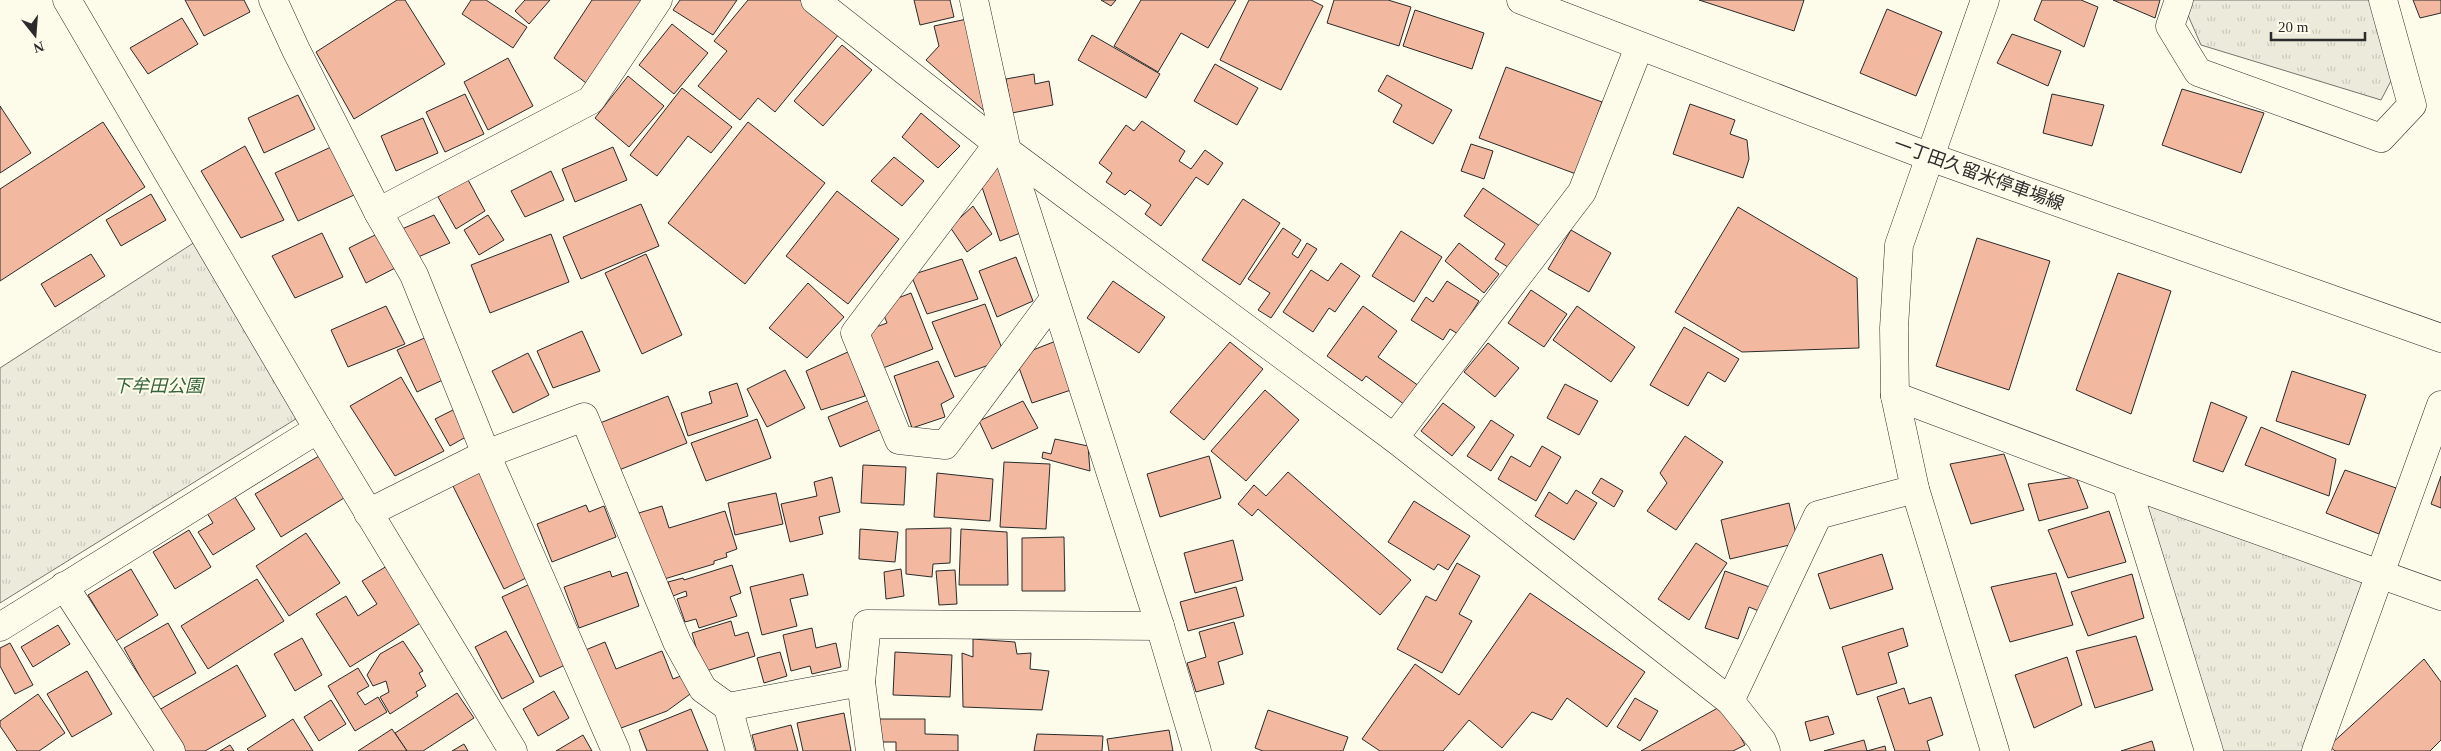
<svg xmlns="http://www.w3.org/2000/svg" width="2441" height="751" font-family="'Times New Roman','Noto Sans JP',serif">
<defs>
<pattern id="park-tufts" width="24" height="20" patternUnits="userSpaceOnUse" patternTransform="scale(1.25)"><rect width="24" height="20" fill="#ecebdb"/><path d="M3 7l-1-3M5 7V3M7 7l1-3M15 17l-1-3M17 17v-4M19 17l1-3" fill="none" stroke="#cbcabc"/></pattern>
</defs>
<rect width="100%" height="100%" fill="#fdfbea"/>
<g fill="url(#park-tufts)" stroke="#74746e">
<path d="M2192 0H2371L2393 77 2381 100 2201 45 2187 13Z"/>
<path d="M195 242 299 417 0 603V368Z"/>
<path d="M2143 499 2370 579 2305 751H2221Z"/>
</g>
<g fill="#f2b8a0" stroke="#2b2b2b">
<path d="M185 0H244L250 12 204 36Z"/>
<path d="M397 0H405L445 64 354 119 316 52Z"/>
<path d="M471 0H486L527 27 513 48 462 14Z"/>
<path d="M525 0H550L529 24 515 11Z"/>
<path d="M592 0H644L586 83 554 58Z"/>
<path d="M680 0H737L713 35 673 10Z"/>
<path d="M748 0H809L844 28 775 112 758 98 740 120 698 86 727 51 714 41Z"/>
<path d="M914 0H950L954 17 920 25Z"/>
<path d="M1101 0H1116L1111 6Z"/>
<path d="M1141 0H1236L1208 48 1181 33 1158 72 1114 46Z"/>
<path d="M1249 0H1311L1323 6 1281 90 1220 60Z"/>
<path d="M1334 0H1388L1411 7 1399 46 1327 23Z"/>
<path d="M1699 0H1804L1794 31Z"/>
<path d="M2042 0H2081L2098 7 2084 47 2034 20Z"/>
<path d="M2113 0H2160L2155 18Z"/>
<path d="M2413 0H2441V13L2420 18Z"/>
<path d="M1887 9 1942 32 1916 96 1860 73Z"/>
<path d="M1415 10 1484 33 1472 69 1403 46Z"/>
<path d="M182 18 198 44 148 74 130 48Z"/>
<path d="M967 19 989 115 926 60 939 46 934 26Z"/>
<path d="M672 24 708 53 674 94 639 65Z"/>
<path d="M2012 34 2061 51 2048 86 1997 63Z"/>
<path d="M1092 35 1160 74 1146 98 1078 60Z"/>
<path d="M842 45 872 70 823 126 794 101Z"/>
<path d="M508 58 533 106 488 130 464 82Z"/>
<path d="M1215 64 1258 88 1237 125 1194 101Z"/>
<path d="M1506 67 1602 102 1576 174 1479 138Z"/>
<path d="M1034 74 1035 84 1049 81 1053 105 1012 113 1006 79Z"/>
<path d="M1387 75 1452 110 1433 144 1393 122 1402 105 1378 91Z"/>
<path d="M628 76 664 106 629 147 595 118Z"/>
<path d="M682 88 732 127 711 153 688 136 657 176 630 155Z"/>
<path d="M2182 89 2264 113 2241 173 2162 145Z"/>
<path d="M465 94 484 134 445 152 426 112Z"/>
<path d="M2052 94 2104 105 2092 146 2043 133Z"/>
<path d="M298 95 315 129 264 153 248 118Z"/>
<path d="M1690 104 1735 120 1730 134 1747 140 1749 159 1743 178 1673 154Z"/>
<path d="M0 106 31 153 0 173Z"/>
<path d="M921 113 960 146 938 168 902 137Z"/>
<path d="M423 118 438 153 396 171 381 136Z"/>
<path d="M1142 121 1185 151 1179 161 1191 169 1205 150 1223 163 1208 185 1196 177 1161 226 1145 214 1151 205 1130 190 1125 195 1106 182 1112 173 1099 163 1126 125 1134 131Z"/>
<path d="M103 122 145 187 0 281V189Z"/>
<path d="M748 122 825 183 745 284 668 223Z"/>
<path d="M1471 144 1493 151 1484 179 1461 171Z"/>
<path d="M245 146 284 220 241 238 201 171Z"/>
<path d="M331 147 354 195 298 221 275 173Z"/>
<path d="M613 147 627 180 575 202 562 169Z"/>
<path d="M894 157 924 181 902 206 871 181Z"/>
<path d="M1001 164 1023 232 1000 241 977 172Z"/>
<path d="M551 171 564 200 525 217 511 191Z"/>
<path d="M467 178 485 211 456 229 438 197Z"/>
<path d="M1483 188 1540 226 1511 269 1495 259 1505 244 1464 216Z"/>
<path d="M837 191 899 239 848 304 786 256Z"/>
<path d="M151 194 166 220 121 246 106 220Z"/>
<path d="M1243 199 1280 223 1240 285 1202 260Z"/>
<path d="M641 204 659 246 581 279 563 237Z"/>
<path d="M973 206 992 234 967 252 950 227Z"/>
<path d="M1738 207 1857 278 1859 348 1742 352 1675 312Z"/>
<path d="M434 215 450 243 416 258 402 229Z"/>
<path d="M488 215 504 240 479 255 464 230Z"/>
<path d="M1283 228 1301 240 1292 254 1298 258 1307 243 1317 249 1271 318 1258 310 1270 293 1248 279Z"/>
<path d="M1571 230 1611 253 1589 292 1548 269Z"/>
<path d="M383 231 401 265 366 283 349 248Z"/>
<path d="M1401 231 1442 257 1414 302 1372 276Z"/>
<path d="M322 233 343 277 295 298 272 256Z"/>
<path d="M551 234 569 282 490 313 471 265Z"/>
<path d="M1977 238 2050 261 2009 390 1936 366Z"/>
<path d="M1459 243 1499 274 1484 293 1445 261Z"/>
<path d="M91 254 105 276 55 307 41 284Z"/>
<path d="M646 254 682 335 642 354 605 273Z"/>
<path d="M1016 257 1033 301 997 317 979 271Z"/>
<path d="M962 259 978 299 927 314 911 275Z"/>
<path d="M1341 263 1360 276 1335 312 1329 308 1313 332 1283 312 1311 270 1328 281Z"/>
<path d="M2118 273 2171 291 2131 414 2076 390Z"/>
<path d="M1113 281 1165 317 1139 353 1087 318Z"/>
<path d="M1447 281 1479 301 1458 334 1450 329 1443 340 1411 320 1426 297 1433 302Z"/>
<path d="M808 283 844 317 807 358 769 328Z"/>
<path d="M1531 290 1567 314 1544 347 1508 323Z"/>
<path d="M911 293 933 349 883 368 868 330 887 323 880 305Z"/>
<path d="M985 304 1006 359 955 377 932 322Z"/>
<path d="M386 306 405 344 348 367 331 330Z"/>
<path d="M1363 306 1397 331 1378 357 1419 386 1405 405 1366 376 1362 381 1327 356Z"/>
<path d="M1577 306 1635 347 1611 382 1553 340Z"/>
<path d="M1684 327 1739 359 1725 382 1708 372 1688 406 1650 385Z"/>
<path d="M582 331 600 371 553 388 537 351Z"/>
<path d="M429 336 447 378 417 392 397 350Z"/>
<path d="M1056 341 1071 390 1032 403 1015 357Z"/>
<path d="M1230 342 1263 369 1204 440 1170 412Z"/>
<path d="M1488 343 1519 368 1495 397 1464 372Z"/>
<path d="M850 351 865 396 821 410 806 371Z"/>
<path d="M528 353 549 395 513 413 492 371Z"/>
<path d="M938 361 954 397 941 404 945 417 912 428 894 376Z"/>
<path d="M785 370 805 408 767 427 747 389Z"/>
<path d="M2292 371 2366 395 2349 445 2276 421Z"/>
<path d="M401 377 444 451 395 476 350 406Z"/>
<path d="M737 383 748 416 688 436 681 413 712 403 709 392Z"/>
<path d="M1565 384 1598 401 1579 435 1547 418Z"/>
<path d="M1265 390 1299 420 1246 481 1211 451Z"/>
<path d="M668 396 687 443 614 472 595 425Z"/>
<path d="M872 399 884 428 840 447 828 417Z"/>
<path d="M1023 401 1038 428 992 449 979 421Z"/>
<path d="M2211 402 2247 417 2223 472 2193 461Z"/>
<path d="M1443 403 1475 427 1452 456 1421 431Z"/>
<path d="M457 408 471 434 450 446 435 419Z"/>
<path d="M757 419 771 458 706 481 691 443Z"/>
<path d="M1491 420 1514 435 1491 471 1467 456Z"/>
<path d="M2261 427 2336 459 2329 496 2245 465Z"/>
<path d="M1685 436 1723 462 1676 530 1647 511 1667 483 1660 473Z"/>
<path d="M1055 439 1088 446 1090 471 1042 458 1043 452 1051 454Z"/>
<path d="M1542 446 1561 457 1536 501 1498 479 1511 456 1530 467Z"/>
<path d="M2004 454 2024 510 1971 524 1950 464Z"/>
<path d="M319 456 344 498 281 537 255 494Z"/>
<path d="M1209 456 1221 498 1160 517 1147 474Z"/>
<path d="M1004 462 1050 464 1046 529 1000 527Z"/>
<path d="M475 464 530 576 504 589 448 476Z"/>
<path d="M863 465 906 467 904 505 861 503Z"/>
<path d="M2345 470 2396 488 2379 534 2326 513Z"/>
<path d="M1288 472 1411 580 1380 615 1258 509 1252 516 1238 504 1254 485 1266 496Z"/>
<path d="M937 473 993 479 990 521 934 517Z"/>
<path d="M2441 476V508L2431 504Z"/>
<path d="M832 477 840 512 819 517 823 534 790 542 781 504 817 496 814 482Z"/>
<path d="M2076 477 2088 508 2039 521 2028 484Z"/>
<path d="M1601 478 1623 491 1614 507 1592 493Z"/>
<path d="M1576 490 1597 503 1574 540 1535 516 1549 492 1567 504Z"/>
<path d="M231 491 255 529 213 555 198 532 213 523 204 508Z"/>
<path d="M776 493 783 524 735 535 728 503Z"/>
<path d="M1414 501 1470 536 1448 570 1438 564 1434 570 1388 542Z"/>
<path d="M1789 503 1798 543 1730 559 1721 520Z"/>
<path d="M586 505 589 512 604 506 616 537 552 562 537 524Z"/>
<path d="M662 506 669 528 725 511 737 549 726 553 727 557 714 561V564L661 580 632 515Z"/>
<path d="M2109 511 2126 562 2068 578 2048 530Z"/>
<path d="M951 528 950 563 933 564 932 577 906 574V529Z"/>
<path d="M860 529 898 532 895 562 859 559Z"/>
<path d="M961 529 1007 532 1008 585H959Z"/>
<path d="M189 530 211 567 175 589 153 552Z"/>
<path d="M306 533 340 583 289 616 256 566Z"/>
<path d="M1064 537 1065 591H1022V538Z"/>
<path d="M1233 540 1243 580 1195 593 1184 553Z"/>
<path d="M1696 543 1727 563 1689 620 1658 599Z"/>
<path d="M1882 554 1893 589 1830 609 1818 574Z"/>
<path d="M1457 563 1480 576 1459 614 1472 621 1442 673 1397 649 1426 596 1436 601Z"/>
<path d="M732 565 741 593 730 597 737 616 699 628 696 619 685 622 677 599 687 596 686 591 673 596 668 582 683 578 684 580Z"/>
<path d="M387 566 422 622 350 667 316 614 346 596 358 616 377 604 362 581Z"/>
<path d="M131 569 158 615 116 641 88 595Z"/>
<path d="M901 569 904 596 886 599 884 572Z"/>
<path d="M955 570 957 604 939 605 936 571Z"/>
<path d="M610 571 612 577 627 572 639 606 579 628 564 587Z"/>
<path d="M1725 571 1775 589 1766 614 1749 607 1738 639 1705 628Z"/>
<path d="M2056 573 2073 625 2010 642 1991 587Z"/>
<path d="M803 574 808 595 790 599 797 626 762 635 750 587Z"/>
<path d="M2132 574 2144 618 2088 636 2071 592Z"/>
<path d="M257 579 284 621 208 669 181 626Z"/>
<path d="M530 584 567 664 540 677 502 597Z"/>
<path d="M1236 587 1244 616 1188 631 1180 602Z"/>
<path d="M1530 593 1645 672 1607 727 1567 698 1552 720 1532 712 1502 748 1469 720 1443 751H1380L1362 739 1415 664 1459 695Z"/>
<path d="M731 621 735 636 748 632 755 656 703 672 692 633Z"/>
<path d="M1234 622 1243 654 1218 662 1224 684 1196 692 1187 663 1206 657 1199 632Z"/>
<path d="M168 623 196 673 152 698 124 648Z"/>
<path d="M58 625 70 644 33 667 21 647Z"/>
<path d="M812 628 816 648 836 643 841 667 812 674 810 666 791 671 783 635Z"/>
<path d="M1903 628 1908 646 1888 653 1897 683 1857 695 1842 647Z"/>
<path d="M506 631 534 682 502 699 475 647Z"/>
<path d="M2136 636 2153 690 2095 708 2076 651Z"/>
<path d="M302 638 322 675 295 691 274 654Z"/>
<path d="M973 639 1015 642 1017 654 1031 653 1030 669 1049 671 1042 710 963 707 962 653 973 657Z"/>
<path d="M403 641 423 671 419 673 426 686 416 692 418 696 390 714 380 697 389 692 386 681 373 686 367 675 380 654Z"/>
<path d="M605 642 616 669 662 651 673 679 686 674 693 692 667 711 613 731 583 651Z"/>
<path d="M10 643 33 685 15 694 0 666V648Z"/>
<path d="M780 652 787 676 764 683 757 658Z"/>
<path d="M895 652 952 655 950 697 893 695Z"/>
<path d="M2067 657 2082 705 2034 728 2015 675Z"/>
<path d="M2424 659 2441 682V740L2430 751H2335L2329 746Z"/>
<path d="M237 665 266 716 205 751H183L159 710Z"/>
<path d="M358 668 369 686 357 693 365 705 378 697 387 712 355 731 328 686Z"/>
<path d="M87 671 112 714 72 737 47 694Z"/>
<path d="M1904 688 1909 704 1931 697 1943 735 1927 741 1930 751H1895L1877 697Z"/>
<path d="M554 691 569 718 538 736 523 709Z"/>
<path d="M457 693 474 718 423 751H407L395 733Z"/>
<path d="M38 694 65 733 39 751H17L0 726V721Z"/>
<path d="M1635 698 1658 711 1640 741 1617 727Z"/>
<path d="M331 700 346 724 319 741 304 717Z"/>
<path d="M1723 705 1745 745 1733 751H1641Z"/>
<path d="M691 709 708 751H647L639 730Z"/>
<path d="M1268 710 1348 737 1343 751H1263L1255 748Z"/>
<path d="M844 713 851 751H803L797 723Z"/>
<path d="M1828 716 1834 734 1810 741 1805 722Z"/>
<path d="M293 719 313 751H249L247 749Z"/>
<path d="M879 719H925V734L958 735V751H896V742H879Z"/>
<path d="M791 725 798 751H756L752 735Z"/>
<path d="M392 729 407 751H358Z"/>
<path d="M1169 730 1173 751H1109L1107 739Z"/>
<path d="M1037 734 1103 736 1102 751H1034Z"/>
<path d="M583 735 592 751H556Z"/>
<path d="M1864 740 1867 751 1885 746 1886 751H1824Z"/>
<path d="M2152 741 2155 751H2121Z"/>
<path d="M464 744 468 751H452Z"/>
<path d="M230 745 234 751H220Z"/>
</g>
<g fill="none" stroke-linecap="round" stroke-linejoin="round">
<g stroke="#2b2b2b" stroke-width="29">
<g id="minor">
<path d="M67 0 318 429 513 751"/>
<path d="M273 0 296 50 378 212 414 275 486 454 616 751"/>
<path d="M815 0 1007 151 1394 438 1730 701 1762 741 1766 751"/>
<path d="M974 0 1007 151 1160 626 1197 751"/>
<path d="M1985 0 1899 245 1894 328 1895 396 1915 489 1995 751"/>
<path d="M2179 0 2170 26 2198 72 2381 138 2412 105 2383 0"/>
<path d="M998 144 855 333 899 440 945 445 1054 299"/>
<path d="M378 212 591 100 658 0"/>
<path d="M1895 396 2126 483 2441 596"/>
<path d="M1394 438 1582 192 1639 47"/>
<path d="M2126 483 2209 751"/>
<path d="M368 513 486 454 584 417 677 642 703 689 728 707 861 682 867 624 1160 626"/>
<path d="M64 586 171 751"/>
<path d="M0 627 318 429"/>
<path d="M861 682 870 751"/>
<path d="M1730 701 1818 515 1915 489"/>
<path d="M728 707 740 751"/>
<path d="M2316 751 2441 405"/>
</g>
</g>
<g stroke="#2b2b2b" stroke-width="29">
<path id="major" d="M1521 0 1930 157 2441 338"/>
</g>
<use href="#minor" stroke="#fdfbea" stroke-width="28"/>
<use href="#major" stroke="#fdfbea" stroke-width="28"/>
</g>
<g text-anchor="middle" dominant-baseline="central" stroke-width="4" stroke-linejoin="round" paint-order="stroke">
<g font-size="18" fill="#2b2b2b" stroke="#fdfbea">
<text transform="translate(1979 174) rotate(20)">一丁田久留米停車場線</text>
</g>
<g font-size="18" font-style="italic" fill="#34623c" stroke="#fdfbea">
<text x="158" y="386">下牟田公園</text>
</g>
</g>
<g transform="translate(35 35) rotate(163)" stroke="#fdfbea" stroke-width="4" paint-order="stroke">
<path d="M0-4L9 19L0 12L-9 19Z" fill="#2b2b2b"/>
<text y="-8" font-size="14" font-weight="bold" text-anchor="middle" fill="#2b2b2b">N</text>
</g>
<path d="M2271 32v8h94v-8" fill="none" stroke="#2b2b2b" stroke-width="2.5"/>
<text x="2278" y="32" font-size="15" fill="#2b2b2b" stroke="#fdfbea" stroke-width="4" paint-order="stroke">20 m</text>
</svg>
